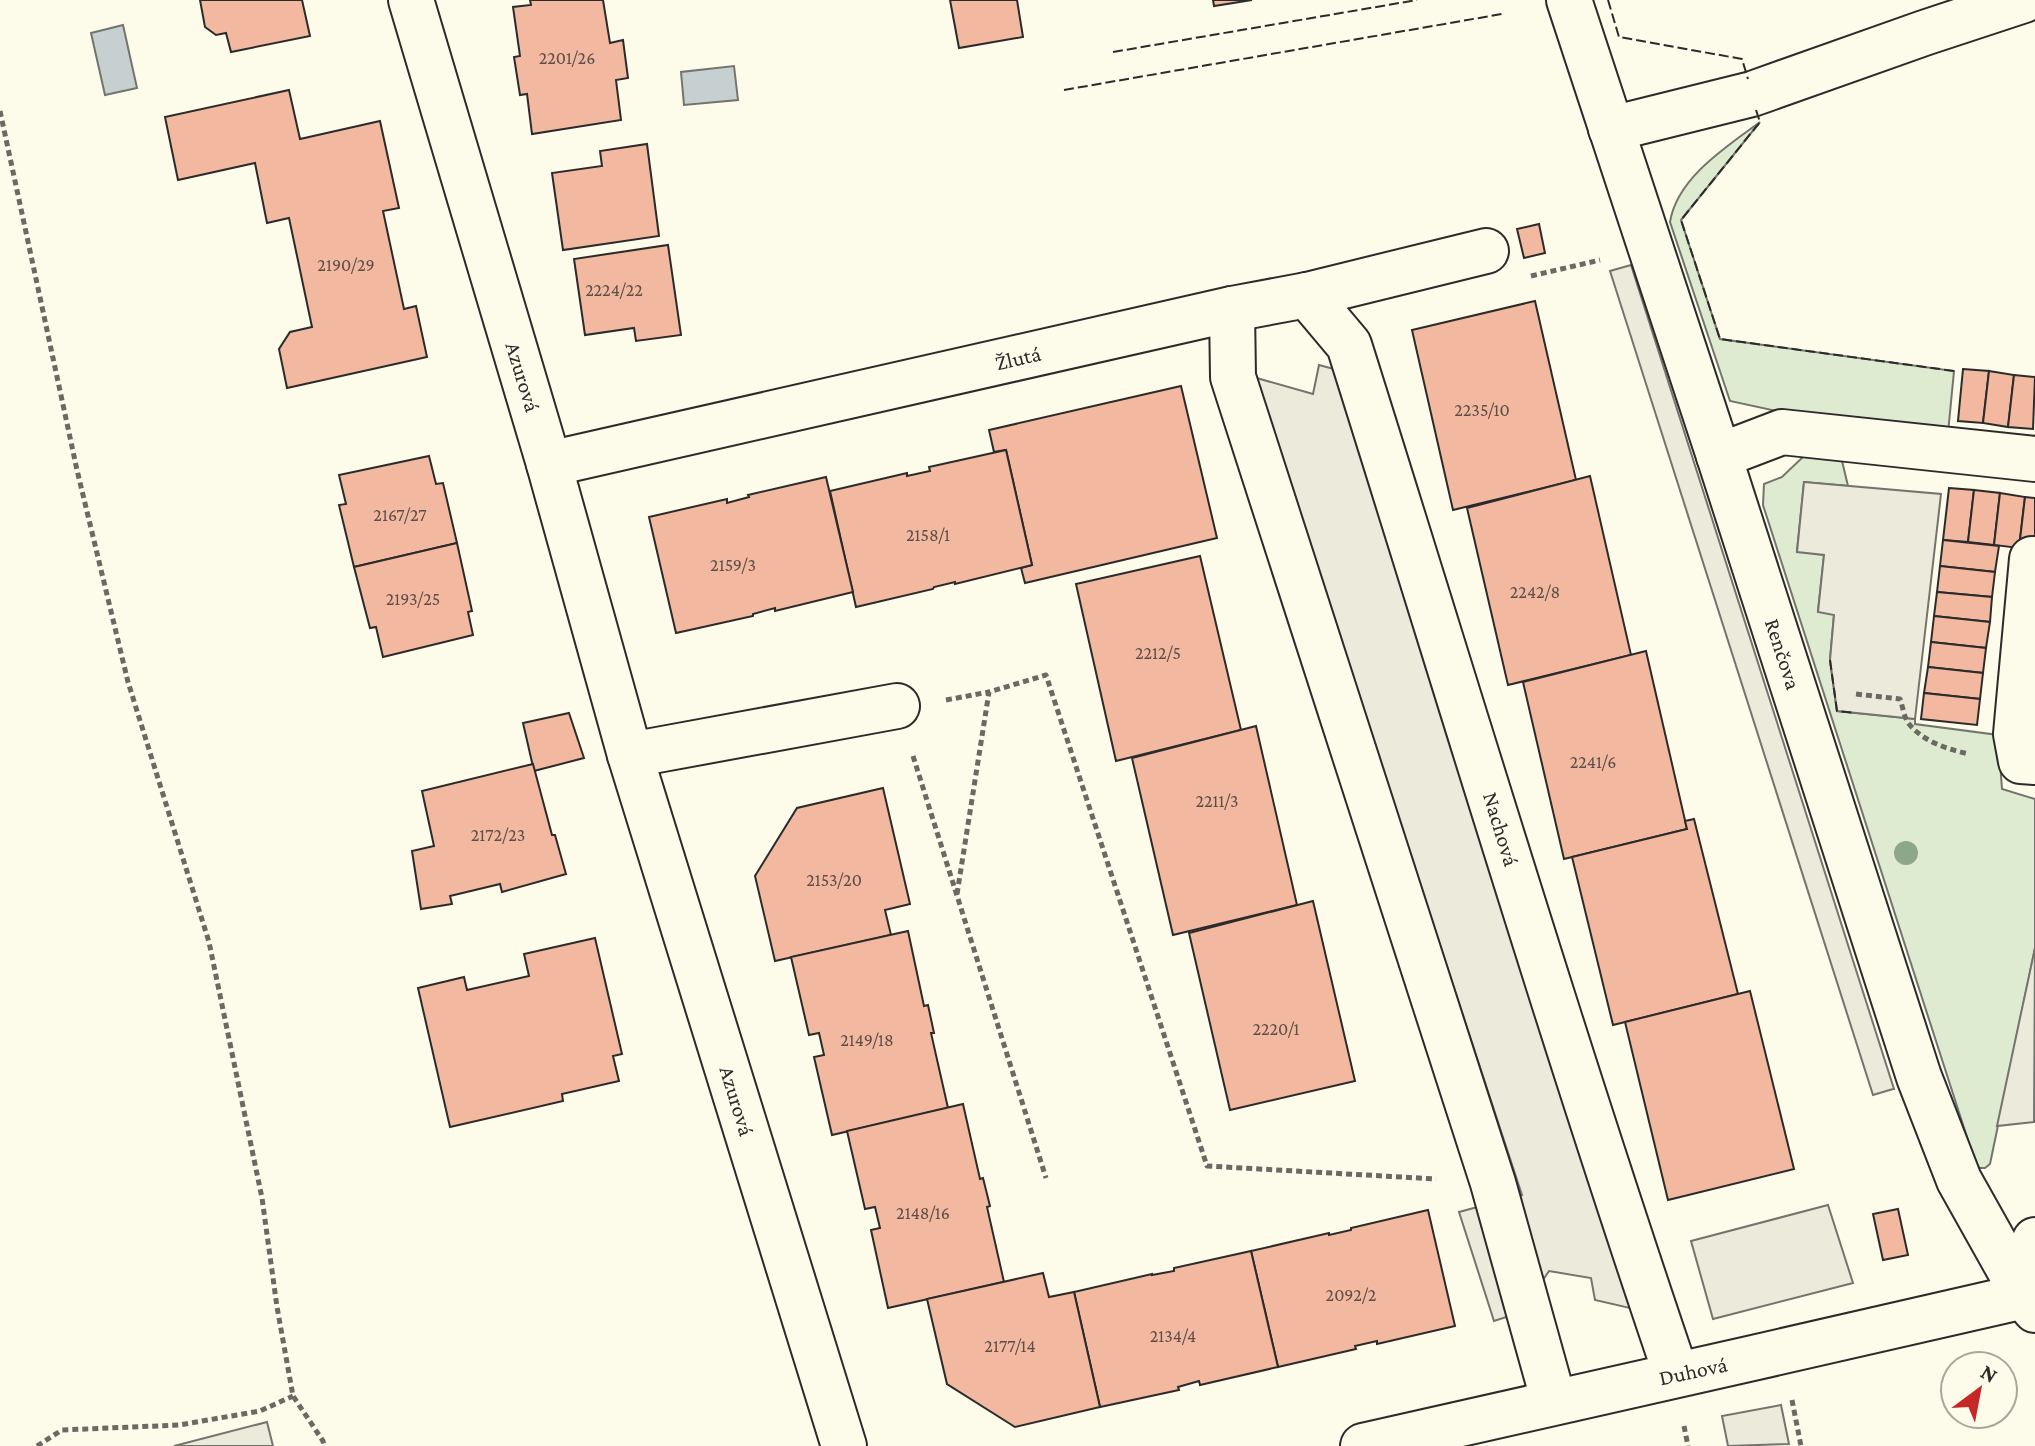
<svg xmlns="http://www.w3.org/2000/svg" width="2035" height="1446" font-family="'Crimson Pro',serif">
<rect width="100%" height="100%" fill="#fdfbea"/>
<g fill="#deebd1" stroke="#74746e" stroke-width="2">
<path d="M1760 122 1681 220 1720 339 1954 371 1948 433 1795 415 1730 401 1670 222C1677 178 1726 147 1760 122Z"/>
<path d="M1805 455 1842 461 1848 486 1804 482 1797 551 1824 555 1818 611 1834 614 1830 660 1837 711 1915 719V724L1998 735 2002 789 2035 799V948L1990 1164 1985 1168H1980L1976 1165 1763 505 1764 484 1782 477Z"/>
</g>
<g fill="#eceadb" stroke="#74746e" stroke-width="2">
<path d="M1631 265 1894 1089H1893L1873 1095 1610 271Z"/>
<path d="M1319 365 1345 372 1634 1309 1595 1300 1591 1278 1549 1271 1522 1312 1494 1321 1459 1212 1522 1195 1253 377 1313 394Z"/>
<path d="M1804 482 1941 494 1915 719 1837 711 1830 660 1834 615 1818 612 1824 555 1797 552Z"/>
<path d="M2035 948 2034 1122 1997 1126 2020 1018Z"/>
<path d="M1828 1205 1853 1283 1713 1319 1691 1241Z"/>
<path d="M1781 1405 1789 1444 1728 1446 1722 1416Z"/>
<path d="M267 1422 273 1446H174Z"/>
</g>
<g fill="#c7d0d0" stroke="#74746e" stroke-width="2">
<path d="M123 25 137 88 105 95 91 33Z"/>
<path d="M734 66 738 100 684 105 681 72Z"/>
</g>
<g fill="#f2b8a0" stroke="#2b2b2b" stroke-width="2">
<path d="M200 0H302L310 36 231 52 226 33 216 35 205 27Z"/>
<path d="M530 0H603L610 43 623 40 628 78 616 80 621 120 532 134 527 94 520 95 514 57 520 56 513 7 531 5Z"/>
<path d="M950 0H1017L1023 37 959 48Z"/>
<path d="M1213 0H1252L1214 6Z"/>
<path d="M289 90 300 139 380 121 399 208 383 211 404 309 416 306 427 357 287 388 279 349 290 332 312 327 289 218 267 223 255 163 178 180 165 117Z"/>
<path d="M647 144 659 236 563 250 552 173 602 166 600 151Z"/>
<path d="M1539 224 1545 253 1524 258 1517 229Z"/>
<path d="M668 245 681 335 636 341 634 328 585 335 574 259Z"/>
<path d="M1535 301 1576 480 1453 510 1412 330Z"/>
<path d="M1963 369 1989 371 1983 423 1958 421Z"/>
<path d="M1989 371 2014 375 2008 427 1983 423Z"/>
<path d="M2014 375 2035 377 2033 429 2008 427Z"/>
<path d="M1181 386 1217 538 1025 583 1021 568 1032 565 1006 450 994 452 989 430Z"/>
<path d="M1006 450 1032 565 955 584V582L934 587 933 589 856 607 830 491 907 473V476L930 471 929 467Z"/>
<path d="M429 456 436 484 443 483 457 543 354 567 339 505 346 504 339 475Z"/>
<path d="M1590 476 1631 655 1508 685 1467 508Z"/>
<path d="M826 477 853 592 775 611V608L753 614V616L676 633 649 517 727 499V503L749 497 748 495Z"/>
<path d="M1949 488 1974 490 1968 542 1943 540Z"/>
<path d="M1974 490 2000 493 1994 545 1968 542Z"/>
<path d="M2000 493 2025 497 2019 548 1994 545Z"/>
<path d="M2025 497 2035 498V550L2019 548Z"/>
<path d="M1943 540 1999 546 1995 572 1940 566Z"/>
<path d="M457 543 472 611 468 612 473 635 383 657 376 627 370 628 354 567Z"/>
<path d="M1200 556 1241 730 1116 761 1076 584Z"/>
<path d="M1940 566 1995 572 1992 597 1937 592Z"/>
<path d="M1937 592 1992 597 1990 622 1934 616Z"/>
<path d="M1934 616 1990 622 1986 648 1931 642Z"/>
<path d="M1931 642 1986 648 1983 673 1928 667Z"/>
<path d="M1646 651 1687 829 1564 859 1523 682Z"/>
<path d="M1928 667 1983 673 1980 699 1924 693Z"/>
<path d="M1924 693 1980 699 1977 725 1921 719Z"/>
<path d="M569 713 584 758 534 771 523 723Z"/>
<path d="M1256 726 1297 905 1173 935 1132 758Z"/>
<path d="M533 764 552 835H555L566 874 502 892 500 884 450 896 452 904 421 909 412 851 434 846 422 791Z"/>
<path d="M883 788 910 904 885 910 891 935 775 961 755 876 797 808Z"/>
<path d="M1694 819 1738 994 1613 1025 1572 857 1687 829 1685 821Z"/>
<path d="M1313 901 1355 1081 1230 1110 1189 933Z"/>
<path d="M908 931 924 1006 928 1005 934 1033H931L948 1108 832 1135 814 1057 824 1055 819 1033 809 1035 791 957Z"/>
<path d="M595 938 622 1054 613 1056 619 1081 562 1094 563 1101 450 1127 418 988 464 977 467 990 529 976 524 954Z"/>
<path d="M1750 991 1794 1169 1668 1200 1625 1022Z"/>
<path d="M963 1104 980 1179 983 1178 990 1206 987 1207 1004 1282 888 1308 871 1230 880 1228 875 1207 865 1209 847 1131Z"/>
<path d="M1898 1209 1908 1255 1883 1260 1873 1214Z"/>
<path d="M1428 1210 1455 1326 1377 1344V1341L1355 1346 1356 1349 1278 1367 1251 1251 1329 1233V1235L1351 1230V1228Z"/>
<path d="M1251 1251 1278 1367 1200 1385 1199 1381 1178 1387 1179 1390 1100 1407 1074 1292 1152 1274V1275L1174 1271V1268Z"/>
<path d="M1043 1273 1049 1297 1074 1292 1100 1407 1015 1427 947 1384 927 1299Z"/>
</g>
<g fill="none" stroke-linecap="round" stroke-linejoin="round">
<g stroke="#2b2b2b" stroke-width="48">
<g id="minor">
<path d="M411 0 549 464 630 755 844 1446"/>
<path d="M1569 0 1719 456 1919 1077 1959 1180 2024 1296 2035 1310"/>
<path d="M1611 129 1752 94 1924 33 2024 0"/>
<path d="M1307 295 1349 345C1457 688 1560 1033 1676 1374"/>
<path d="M1232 309 1233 377 1493 1183 1554 1402"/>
<path d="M1719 456 1782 432 2035 459"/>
<path d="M549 464 1232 309 1307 295 1486 251"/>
<path d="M2032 559 2016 734 2021 761 2035 762"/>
<path d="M630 755 897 706"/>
<path d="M2024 1296 2035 1240"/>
<path d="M1363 1446C1583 1396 1804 1347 2024 1296"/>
</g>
</g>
<g stroke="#6a6964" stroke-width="5" stroke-dasharray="6 4" stroke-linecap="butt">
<path d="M0 111 77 470 128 682 209 942 262 1198 277 1307 293 1396 323 1441 324 1446"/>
<path d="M1531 276 1600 260"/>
<path d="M1856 694 1900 699C1903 707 1904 718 1909 724 1924 742 1947 749 1969 754"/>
<path d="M946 700 989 692"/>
<path d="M913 756 1046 1178"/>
<path d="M957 894 989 692 1046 675 1207 1166 1436 1179"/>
<path d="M1792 1400 1801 1446"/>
<path d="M1684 1426 1688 1446"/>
<path d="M37 1446 62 1430 179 1425 260 1411 293 1396"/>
</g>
<use href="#minor" stroke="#fdfbea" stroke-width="44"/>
<g stroke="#2b2b2b" stroke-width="2" stroke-dasharray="10 4" stroke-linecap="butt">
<path d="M1608 0 1619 37 1742 59 1748 79"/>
<path d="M1113 52 1417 0"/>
<path d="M1064 90 1502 14"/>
<path d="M1756 110 1760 122 1681 220 1720 339 1954 371"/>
<path d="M1830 660 1837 711 1855 713"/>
</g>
</g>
<circle fill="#8ea78a" cx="1906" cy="853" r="12"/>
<g text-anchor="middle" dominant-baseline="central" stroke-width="6" stroke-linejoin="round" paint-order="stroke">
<g font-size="18" fill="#5d4e48">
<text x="567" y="58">2201/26</text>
<text x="346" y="265">2190/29</text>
<text x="614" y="290">2224/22</text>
<text x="1482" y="410">2235/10</text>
<text x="400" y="515">2167/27</text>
<text x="928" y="535">2158/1</text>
<text x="733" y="565">2159/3</text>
<text x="1535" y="592">2242/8</text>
<text x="413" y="599">2193/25</text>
<text x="1158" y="653">2212/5</text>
<text x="1593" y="762">2241/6</text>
<text x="1217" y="801">2211/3</text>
<text x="498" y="835">2172/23</text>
<text x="834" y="880">2153/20</text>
<text x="1276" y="1029">2220/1</text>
<text x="867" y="1040">2149/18</text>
<text x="923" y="1213">2148/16</text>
<text x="1351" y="1295">2092/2</text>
<text x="1173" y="1336">2134/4</text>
<text x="1010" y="1346">2177/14</text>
</g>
<g font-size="22" fill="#2b2b2b" stroke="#fdfbea">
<text transform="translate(1018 358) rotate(-13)">Žlutá</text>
<text transform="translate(523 377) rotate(73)">Azurová</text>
<text transform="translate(1783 654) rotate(72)">Renčova</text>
<text transform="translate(1501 829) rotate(73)">Nachová</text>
<text transform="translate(737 1101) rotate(73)">Azurová</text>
<text transform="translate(1693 1371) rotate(-12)">Duhová</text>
</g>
</g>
<g transform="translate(1979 1390) rotate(32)"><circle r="38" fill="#fdfbea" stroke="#a9a89e" stroke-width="2"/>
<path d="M0-6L14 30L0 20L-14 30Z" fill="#c62828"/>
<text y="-12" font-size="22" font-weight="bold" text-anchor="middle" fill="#2b2b2b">N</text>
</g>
</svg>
